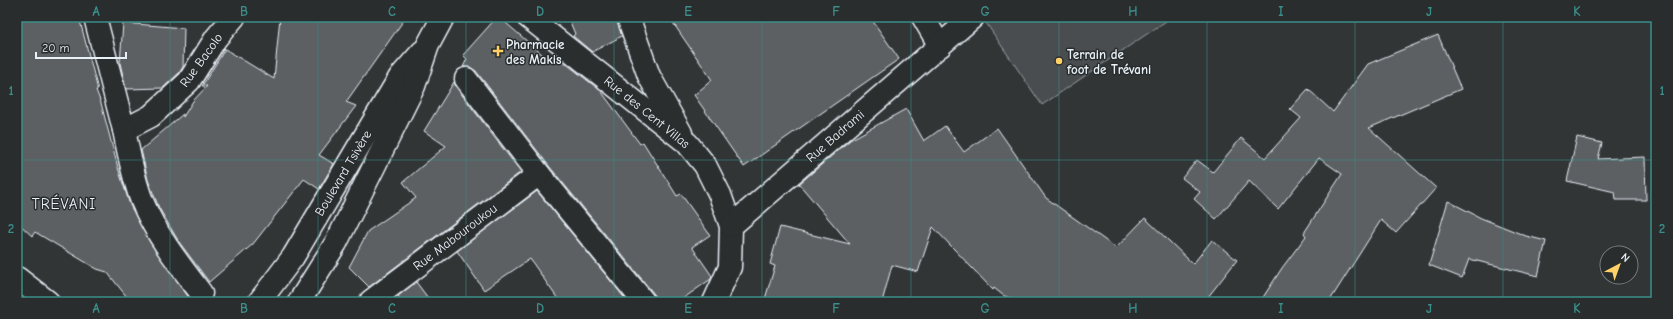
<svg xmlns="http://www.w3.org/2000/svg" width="1673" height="319" font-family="'Comic Neue',sans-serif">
<rect width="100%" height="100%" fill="#323536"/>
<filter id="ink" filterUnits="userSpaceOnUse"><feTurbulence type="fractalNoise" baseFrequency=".025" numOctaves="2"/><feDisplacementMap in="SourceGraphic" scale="8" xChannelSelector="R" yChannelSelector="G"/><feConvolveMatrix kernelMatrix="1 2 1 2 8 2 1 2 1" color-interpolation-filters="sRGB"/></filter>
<g filter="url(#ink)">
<path fill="#494d4f" stroke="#989fa4" d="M982 17H1172L1042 105Z"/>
<g fill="#5c6063" stroke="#e8f1f8">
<path d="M17 17H79L98 90H96L101 103 118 168 130 205 151 244 190 299 186 302H131L107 272 97 269 35 232 32 236 17 222Z"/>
<path d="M280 17H406L346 102 356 106 319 155 334 164 319 189 304 179 253 244 209 282 179 242 159 208 148 180 141 150 183 114V117L193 101 207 86H202L225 49 274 79Z"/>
<path d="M497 17H499L550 61 555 55 601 91 640 144 643 142 677 196 681 194 710 235 692 247 712 276 711 279 678 302H656L654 294 549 166 476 71 470 67H463L467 59 463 55Z"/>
<path d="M568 17H616L622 36 592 52 573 36 575 34Z"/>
<path d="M669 17H870L899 59 744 167 694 95 712 80Z"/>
<path d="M123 23 184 28 183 67 179 73 163 88 126 89 120 63Z"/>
<path d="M1438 35 1461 89 1369 128 1436 188 1396 233 1381 220 1329 302H1260L1282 268 1306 236 1304 233 1342 174 1319 158 1278 209 1249 181 1216 219 1194 199 1200 192 1182 178 1197 160 1213 172 1241 138 1265 158 1301 118 1290 109 1308 89 1333 112 1368 64Z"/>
<path d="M454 82 456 87 521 172 369 287 349 267 368 231 416 198 403 182 446 146 424 131Z"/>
<path d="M906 109 924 141 945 126 964 152 997 128 1046 198 1116 248 1145 218 1193 264 1212 240 1237 260 1204 302H1024L1004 296 994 288 993 290 933 227 918 272 892 265 882 302H764L775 266 770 264 780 227 850 244 799 184 850 140Z"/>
<path d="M1577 137 1602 143 1598 159 1645 157 1646 200H1616L1615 192 1567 181Z"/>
<path d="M537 191 628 302H560L530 259 484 290 457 251Z"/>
<path d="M1448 201 1481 218 1526 236 1546 241 1538 276 1469 259 1462 278 1429 265Z"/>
<path d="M416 282 431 302H402L398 296Z"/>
</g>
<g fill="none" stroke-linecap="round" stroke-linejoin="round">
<g stroke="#e8f1f8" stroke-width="25">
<g id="street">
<path d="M95 17 124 130 151 116 189 81 216 38 234 17"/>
<path d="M528 17 687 143 705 165 720 195 731 226 730 267 714 302"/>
<path d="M628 17 649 76 681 133"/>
<path d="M923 17 940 46"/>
<path d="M466 79 539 174 644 302"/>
<path d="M124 130C129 154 133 178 142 201 156 235 179 264 201 293"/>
<path d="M731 226 973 17"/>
<path d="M17 278 48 302"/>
<path d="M371 301 539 174"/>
</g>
</g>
<g stroke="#e8f1f8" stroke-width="25">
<g id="primary">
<path d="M259 302 293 257 400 77 422 52"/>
<path d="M299 302 336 243 414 86 428 45 443 17"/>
</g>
</g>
<use href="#street" stroke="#2a2d2e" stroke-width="22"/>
<use href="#primary" stroke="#2a2d2e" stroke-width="22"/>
</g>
</g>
<path fill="none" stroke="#3a8f8a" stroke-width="1" stroke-opacity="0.55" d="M170 17V302M318 17V302M466 17V302M614 17V302M762 17V302M911 17V302M1059 17V302M1207 17V302M1355 17V302M1503 17V302M17 160H1656"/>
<g fill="#ffd166" stroke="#2a2d2e" stroke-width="1.5">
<path d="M496 45h4v4h4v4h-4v4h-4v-4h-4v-4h4z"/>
<circle cx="1059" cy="61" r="4"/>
</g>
<g text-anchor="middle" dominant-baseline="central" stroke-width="3" stroke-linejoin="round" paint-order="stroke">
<g font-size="13" font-weight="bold" fill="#e8f1f8" stroke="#2a2d2e" text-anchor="start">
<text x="506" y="44">Pharmacie<tspan x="506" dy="15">des Makis</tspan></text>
<text x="1067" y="54">Terrain de<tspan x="1067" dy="15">foot de Trévani</tspan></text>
</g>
<g font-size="13" fill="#e8f1f8" stroke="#2a2d2e">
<text transform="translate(201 60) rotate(-54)">Rue Bacolo</text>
<text transform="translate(647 112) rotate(39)">Rue des Cent Villas</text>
<text transform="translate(835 136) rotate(-41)">Rue Badrami</text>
<text transform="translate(343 173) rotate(-59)">Boulevard Tsivère</text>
<text transform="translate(455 237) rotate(-37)">Rue Mabouroukou</text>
</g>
<g font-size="15" letter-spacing="1" fill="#e8f1f8" stroke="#2a2d2e">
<text x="64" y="204">TRÉVANI</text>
</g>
</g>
<rect width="1673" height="319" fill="none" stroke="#2a2d2e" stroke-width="44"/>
<g transform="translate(1619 265) rotate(41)"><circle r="19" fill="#2a2d2e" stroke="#767b7f"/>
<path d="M0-3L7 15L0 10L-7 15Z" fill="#ffd166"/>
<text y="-6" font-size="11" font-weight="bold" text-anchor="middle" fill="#e8f1f8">N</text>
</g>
<path d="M36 52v6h90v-6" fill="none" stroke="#e8f1f8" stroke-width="2"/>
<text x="42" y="52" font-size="12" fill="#e8f1f8" stroke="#2a2d2e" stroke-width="3" paint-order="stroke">20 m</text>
<rect x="22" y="22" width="1629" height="275" fill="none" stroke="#3a8f8a" stroke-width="1.5"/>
<g font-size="13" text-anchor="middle" font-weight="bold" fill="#3a8f8a">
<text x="96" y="16">A</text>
<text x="244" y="16">B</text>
<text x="392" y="16">C</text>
<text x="540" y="16">D</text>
<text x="688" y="16">E</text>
<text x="836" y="16">F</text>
<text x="985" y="16">G</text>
<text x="1133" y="16">H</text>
<text x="1281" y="16">I</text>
<text x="1429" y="16">J</text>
<text x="1577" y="16">K</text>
<text x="11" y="95">1</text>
<text x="1662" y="95">1</text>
<text x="11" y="233">2</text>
<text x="1662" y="233">2</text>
<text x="96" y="313">A</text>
<text x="244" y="313">B</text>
<text x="392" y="313">C</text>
<text x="540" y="313">D</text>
<text x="688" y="313">E</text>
<text x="836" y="313">F</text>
<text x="985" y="313">G</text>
<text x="1133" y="313">H</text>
<text x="1281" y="313">I</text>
<text x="1429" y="313">J</text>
<text x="1577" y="313">K</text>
</g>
</svg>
